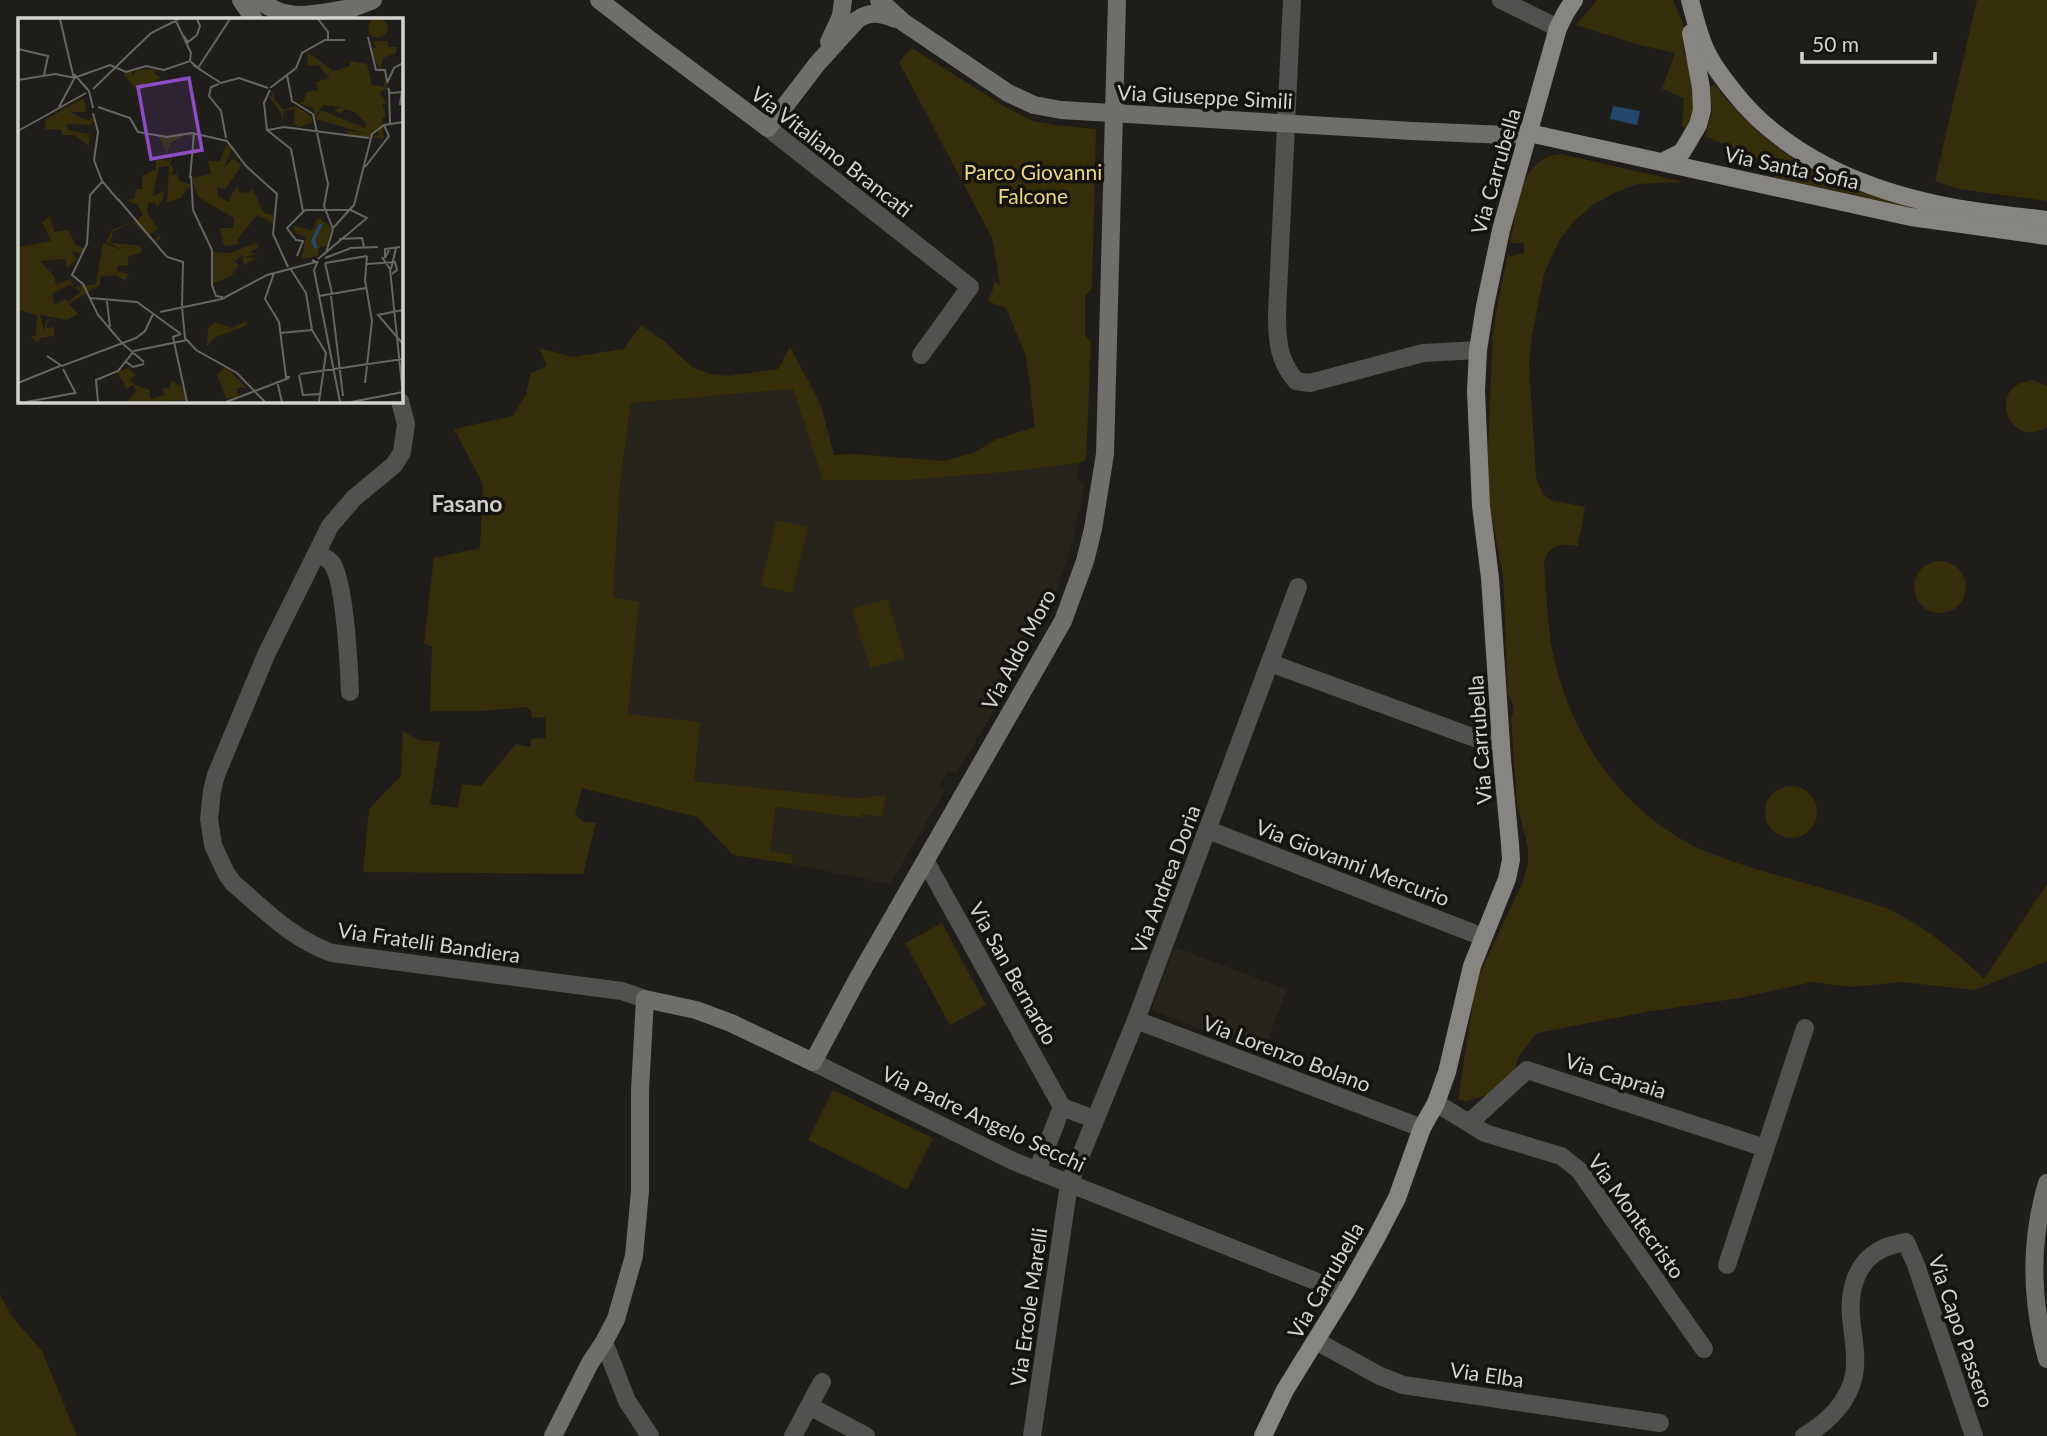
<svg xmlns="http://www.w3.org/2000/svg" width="2047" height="1436" font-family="Lato,sans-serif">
<rect width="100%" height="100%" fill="#1e1d19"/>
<g fill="#27241b">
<path d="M793 389 824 480H910L1007 472 1079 463 1077 479 1085 485 1071 548 1050 610H1041L1038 614 1037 618 1042 624 1012 682 957 772H947L939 788 946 789 890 884 792 864 793 855 770 852 776 807 860 818 861 814 886 795 856 798 694 781 628 714 639 602 613 597 620 485 631 403Z"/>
<path d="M1175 947 1287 990 1262 1053 1151 1010Z"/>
</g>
<g fill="#362d0b">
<path d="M1597 0H1673L1683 23V51L1691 69 1695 109 1688 129 1682 126 1684 98 1662 89 1675 53 1640 45 1576 25Z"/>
<path d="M1977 0H2047V201L1959 189 1935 181Z"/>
<path d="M912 48 1007 108 1033 121 1056 125 1096 129 1092 288 1085 296V335L1091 342 1086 460 1079 463 1007 472 910 480H823L793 389 631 403 620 485 613 597 639 602 628 714 700 722 694 781 856 798 886 795 882 817 862 814 861 818 776 807 770 851 793 855 792 864 733 855 697 817 582 788 575 814 584 822 596 823 583 874 363 872 369 809 401 776 403 731 418 740 440 742 430 804 458 808 462 784 481 786 516 744 531 747V739L546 738V717L532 718 531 711 527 707 481 711H430L432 646 424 644 434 558 480 548 483 484 454 429 513 416 526 394 531 373 547 366 539 348 573 357 624 349 641 325 664 341 693 368 712 374 728 376 778 369 790 347 821 405 834 455 854 454 944 461 975 452 997 439 1035 427 1026 356 1006 308 987 301 992 293 994 281 1000 285 992 238 899 62Z"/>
<path d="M1714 84C1747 126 1786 160 1836 182 1861 193 1887 200 1913 208L1774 177 1776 166 1705 136 1712 113 1710 87Z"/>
<path d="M1561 154 1684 182 1637 184 1614 193 1593 205 1574 221 1559 241 1544 274 1532 336 1529 362 1536 479 1544 495 1551 500 1585 507 1578 546C1561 543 1549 544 1544 562 1546 587 1547 612 1550 637 1565 733 1624 821 1717 856 1772 876 1830 888 1886 908 1923 925 1954 950 1984 979L2047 884V961L1974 990 1902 982 1851 987 1812 982 1740 998 1646 1012 1537 1033 1518 1057 1514 1073 1496 1092 1467 1101 1458 1100 1476 982 1523 881 1528 864V848L1517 804 1511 719C1515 709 1514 704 1508 694L1503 575 1489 504 1488 449 1493 329 1507 257 1524 253V243H1510C1516 216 1518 172 1545 158 1550 155 1556 155 1561 154Z"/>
<path d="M2033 380 2047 386V427C2010 451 1983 386 2033 380Z"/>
<path d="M776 520 808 527 792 593 761 586Z"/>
<circle cx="1940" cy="587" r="26"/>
<path d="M887 599 905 658 870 668 852 609Z"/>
<circle cx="1791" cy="812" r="26"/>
<path d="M942 923 986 1005 950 1025 905 943Z"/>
<path d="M833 1090 933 1138 907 1190 808 1140Z"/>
<path d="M0 1295 13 1318 42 1351 77 1436H0Z"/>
</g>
<path fill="#24476d" d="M1613 106 1640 111 1637 125 1610 119Z"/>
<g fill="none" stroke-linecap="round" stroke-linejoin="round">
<g stroke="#51514f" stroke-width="18">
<path d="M1292 0 1277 313C1277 340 1278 360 1296 381L1310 383 1423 353 1478 350"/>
<path d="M1501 0 1558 28"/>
<path d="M768 128 970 287 921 355"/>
<path d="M400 401 406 424 402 452 394 465 354 498 330 526 266 655 216 775 212 791 209 819 213 845 226 873 233 883C265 910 292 939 332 953L622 991 645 999"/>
<path d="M317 553C321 556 328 558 331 562 345 578 349 668 350 692"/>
<path d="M1270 663 1483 741 1501 740"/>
<path d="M1208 830 1483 937"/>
<path d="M926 862 1062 1107"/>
<path d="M1136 1020 1422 1128"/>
<path d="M813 1062 1013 1161 1345 1293"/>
<path d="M1436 1103 1485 1133 1561 1156 1579 1170 1704 1349"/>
<path d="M1469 1123 1527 1070 1765 1148"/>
<path d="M1037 1171 1062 1107 1094 1119"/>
<path d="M1727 1265 1805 1028"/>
<path d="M1316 1341 1380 1376 1403 1385 1660 1423"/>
<path d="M604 1342 627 1401 650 1436"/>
<path d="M809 1406 866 1436"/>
<path d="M793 1436 822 1382"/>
<path d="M1032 1436 1069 1184 1136 1020 1298 587"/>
<path d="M1804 1436C1827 1423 1849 1402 1854 1375 1857 1359 1854 1342 1852 1326 1848 1298 1852 1265 1880 1250 1888 1245 1898 1244 1906 1242L1916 1265 1974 1436"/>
</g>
<g stroke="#6f6e6b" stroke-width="18">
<path d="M241 0 254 19"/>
<path d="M259 0C288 23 312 14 346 9"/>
<path d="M599 0 649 39 768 128 817 64 857 20C871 10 881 14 896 19"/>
<path d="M879 0 903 22 1008 93 1034 105 1061 110 1412 131 1506 135 1529 133"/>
<path d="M337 14 373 0"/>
<path d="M829 42 841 16 843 0"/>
<path d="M2047 1183C2030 1240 2031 1301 2047 1359"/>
<path d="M553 1436 590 1363 604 1342 616 1319 634 1256 640 1191V1091L645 999 696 1010 731 1023 813 1062 858 978 1063 621 1085 561 1093 529 1105 454 1117 0"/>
</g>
<g stroke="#868581" stroke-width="18">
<path d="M1690 0C1694 15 1698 32 1704 46 1711 63 1722 77 1733 91 1785 158 1870 192 1951 207 1983 213 2015 216 2047 220"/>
<path d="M1529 133 1911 217 2047 236"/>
<path d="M1662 162 1682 152 1698 125 1702 110 1701 88 1691 33"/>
<path d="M1263 1436 1285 1390 1345 1293 1375 1240 1397 1198 1422 1128 1436 1103 1447 1072 1472 966 1507 879 1511 860 1510 844 1502 759 1490 578 1481 506 1476 391 1478 350 1485 306 1501 230 1558 28 1566 12 1574 0"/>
</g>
</g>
<g text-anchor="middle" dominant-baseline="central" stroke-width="7" stroke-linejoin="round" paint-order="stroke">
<g font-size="21" fill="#d3d3d0" stroke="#141310">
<text transform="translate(1205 96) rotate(3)">Via Giuseppe Simili</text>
<text transform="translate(832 151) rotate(38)">Via Vitaliano Brancati</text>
<text transform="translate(1792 167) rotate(12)">Via Santa Sofia</text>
<text transform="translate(1495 171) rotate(-74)">Via Carrubella</text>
<text transform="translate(1018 649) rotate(-62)">Via Aldo Moro</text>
<text transform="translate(1479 740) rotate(-94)">Via Carrubella</text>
<text transform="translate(1353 862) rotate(21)">Via Giovanni Mercurio</text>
<text transform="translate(1165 879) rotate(-69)">Via Andrea Doria</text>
<text transform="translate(429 942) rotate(8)">Via Fratelli Bandiera</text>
<text transform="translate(1014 973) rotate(61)">Via San Bernardo</text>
<text transform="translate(1287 1053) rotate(21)">Via Lorenzo Bolano</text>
<text transform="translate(1616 1075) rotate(18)">Via Capraia</text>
<text transform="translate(984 1118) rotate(25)">Via Padre Angelo Secchi</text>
<text transform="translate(1637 1216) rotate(54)">Via Montecristo</text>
<text transform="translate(1325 1280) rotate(-60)">Via Carrubella</text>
<text transform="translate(1028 1307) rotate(-82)">Via Ercole Marelli</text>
<text transform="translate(1962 1331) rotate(71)">Via Capo Passero</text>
<text transform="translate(1487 1374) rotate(8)">Via Elba</text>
</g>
<g font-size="21" fill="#edd582" stroke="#141310">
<text x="1033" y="171">Parco Giovanni<tspan x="1033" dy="24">Falcone</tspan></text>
</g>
<g font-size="23" font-weight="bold" fill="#ceccc7" stroke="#141310">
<text x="467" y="503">Fasano</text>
</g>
</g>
<g transform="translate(18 18)">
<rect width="385" height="385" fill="#1e1d19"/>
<path d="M350 10a10 10 0 1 1 20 0a10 10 0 1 1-20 0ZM355 23H369L371 29H379L378 35 365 40 362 53 351 31 358 30ZM289 33 315 53 332 48 331 43 349 46 354 67 366 69 367 60 370 71 361 74 369 85 364 86 368 98 364 101 366 121 354 119 361 117 359 112 351 120 332 117 326 112 349 116 298 101 303 92 347 110 348 105 335 93 326 91 324 96 315 92 324 89 305 87 297 99 295 90 280 85 286 83 288 74 300 72 298 64 312 60 300 47 290 48ZM119 51 140 52 136 55 143 60 119 73 105 55 113 53 115 58ZM256 73 255 79 266 92 277 88 292 97 295 104 282 109 276 106 277 91 266 93 264 105V96L252 80ZM66 80 68 94H52L70 103 76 98 77 102 73 107 49 106 50 112 71 116V128L56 117H44L43 112 27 111 28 101ZM164 115H175V121L169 116 152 125 149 136 154 139 152 146 156 151 152 157 159 156 161 163 173 167 162 180 149 184 151 148 141 149 135 178 146 173 144 182 138 190V185H130L129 194 140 211 131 217 135 223 141 217 143 221 135 224 115 204 125 197 119 186 109 183 117 180 118 171H124V158L138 151V141L152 143 141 118ZM209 124 214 130 206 149 219 137 217 142 224 147 207 171 199 169 200 178 210 184 219 167 221 174 231 175 234 170 246 195 255 197V205L239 197 219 222 221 226 206 228 202 210H215L216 200 180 179 174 160 193 156 190 143H202ZM32 198 36 214 50 212 57 226 67 231 64 236 53 233 59 241 49 250 48 241 22 243 36 258 38 267 52 261 56 269 78 266 85 225 101 231 109 229 101 230 88 224 94 212 114 204 95 214 92 225 129 228H122L124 234 110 239V247L99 248V253L111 256 107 263 97 257 82 259V267L51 286 60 296 49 302 22 297 26 313 28 302 38 301 29 303V310L36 309V318L22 320 21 325 12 319 18 317 19 297 0 292V229L33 223 24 204ZM51 267 63 273 50 284 48 281 36 287 34 276ZM300 199 314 210 309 227 301 230 300 238 283 241 288 219 277 215 275 208 294 212ZM238 225 241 230 231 234 239 236 226 239 239 240 226 247 224 237 217 243 207 236 221 247 213 258 194 266 195 234 212 235ZM228 303 230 307 196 320 189 328 190 310 197 304 214 310ZM208 349 229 370H219L220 378 208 381 199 356ZM110 350 118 357 112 361 117 367 132 372V381L146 377 145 370 151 371 154 362 164 369 168 382 109 384 118 373 115 367 109 371 99 354Z" fill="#362d0b" fill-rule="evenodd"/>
<path fill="none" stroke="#24476d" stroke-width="3.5" d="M298 230 295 223 303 206"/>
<path fill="none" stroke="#666662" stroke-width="2" d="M42 1 56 61M157 1 173 35 172 43M300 1 310 14V22M166 18 170 24 179 17 182 8 179 1M350 19 358 52H367L369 63M0 31 30 38 26 57M175 47 203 65 221 60 250 70M180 50 212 1M56 56 71 73 75 90M269 57 274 83 295 96M56 60 92 47 108 54 128 48 146 52 172 43 179 49M0 62 37 56 58 60M369 65 376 50 385 45M201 66 193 69 191 78 203 93 208 120M252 70 278 50 284 35 307 22H327M370 70 372 75 384 74 382 87M75 71 133 15 161 1M371 71 372 105M252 72 246 85 249 112 273 131 285 193M41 89 56 61M80 89 112 100 120 114 149 119 174 115 209 123 228 148 259 176 255 216 270 249M75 95 80 114 76 142 84 163 101 183M295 96 310 166 306 188 315 211M250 112 266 109 351 120M0 113 68 75M347 149 371 118 366 107M173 158 175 192 194 232V267L198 278 205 279M172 160 176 115M84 164 72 177 69 226 54 257 65 266 80 297 104 325M100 181 149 239 165 244 164 288M287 192H333L349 200 300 241M315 210 336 187 354 116 366 107 385 104M321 221 344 220 346 229M371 232 367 240V231L382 229M308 235 315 211M279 238 285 223 278 222 269 210 287 192M364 239 372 251 385 378M307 240 333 230 360 229M300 243 296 252 322 384M307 245 349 238M307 245 314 275M349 246 377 244 379 252 374 256M373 251 378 230M256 255 247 281 261 304 268 359H272M301 278 348 270M313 278 325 378M72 280 119 284 163 316M89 283 92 309M164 289 167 320 178 332 219 355 247 384M385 292 360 297 385 326M142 294 204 281 249 257 298 244 294 242M294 312 308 335 301 384M262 315 294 312 288 275 272 250M163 316 155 319 169 384M105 326 126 344M29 338 44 348 118 320 127 313 135 296M107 343 115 349 126 346M45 351 58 376M282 356 385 341M281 357 285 377 303 376M259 363 264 384M0 365 42 348M347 365 354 303 347 262 349 238M8 384 57 375M80 384 78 362 100 353 116 333 169 322M208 384 271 360M333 384 385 374"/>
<path fill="#8d4dc2" fill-opacity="0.15" stroke="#8d4dc2" stroke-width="3.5" d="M171 60 184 132 133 141 120 69Z"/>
<rect width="385" height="385" fill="none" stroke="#d3d3d0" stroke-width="3.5"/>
</g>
<path d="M1802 52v10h133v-10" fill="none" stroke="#d3d3d0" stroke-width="3.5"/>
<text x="1812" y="52" font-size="21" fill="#d3d3d0" stroke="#141310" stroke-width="5" paint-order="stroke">50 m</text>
</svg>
